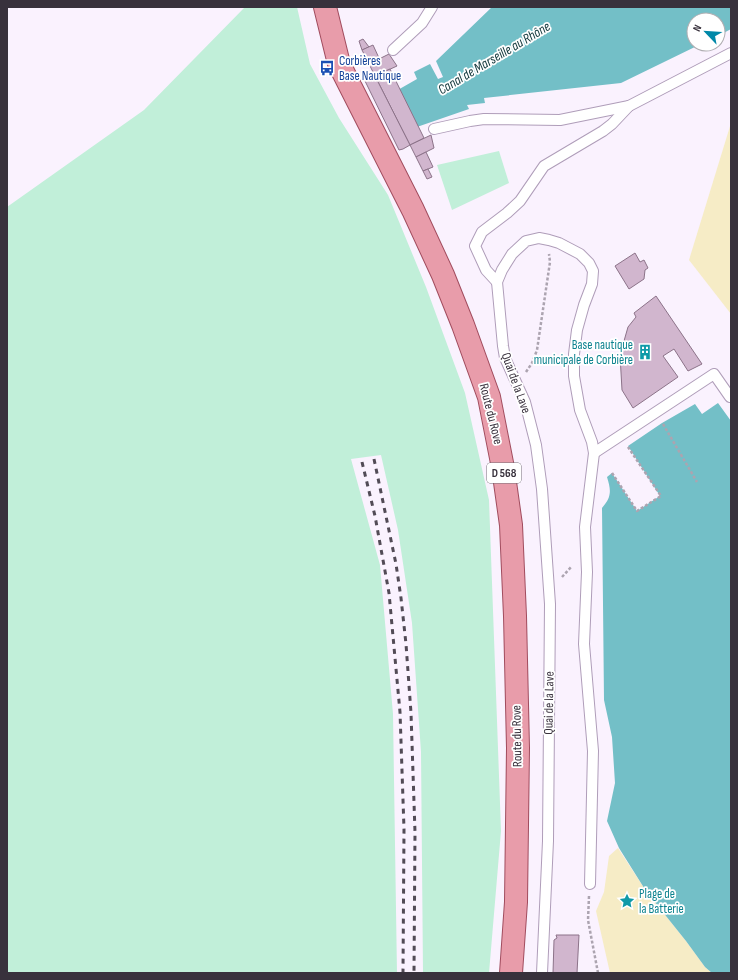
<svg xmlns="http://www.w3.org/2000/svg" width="738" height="980" font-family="'Sofia Sans Condensed',sans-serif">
<rect width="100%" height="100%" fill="#faf2fe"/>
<g fill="#c1efd9">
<path d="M245 7H297L310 64 339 118 388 195 426 287 465 393 489 500 501 831 489 973H423L421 752 412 623 398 530 381 455 351 459 380 565 393 714 397 973H7V207L144 110Z"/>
<path d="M499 151 509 183 452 210 437 165Z"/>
</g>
<g fill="#f6ecc6">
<path d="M731 123V314L689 260Z"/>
<path d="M618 848 646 891 686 941 705 967 712 973H610L596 911 604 892 609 856Z"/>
</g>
<g fill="#73bfc7">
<path d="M492 7H731V29L718 36V20H694V44H701L621 83 484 98 485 103 467 105 469 109 414 128 396 91 417 79 414 72 430 64 438 79 443 77 436 61Z"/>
<path d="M718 403 731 421V973H712L705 967 686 941 646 891 619 848 607 821 615 783 612 737 604 700 602 508C612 497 611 490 607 477L612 473 637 511 660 496 628 446 662 423 695 404 702 414Z"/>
</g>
<g fill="#d1b6ce" stroke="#8c7389">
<path d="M363 39 369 47 362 50 359 41Z"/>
<path d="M373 45 379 58 369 64 362 50Z"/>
<path d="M389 54 397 66 375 76 369 64Z"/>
<path d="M390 69 424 138 410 145 375 76Z"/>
<path d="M375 76 410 145 403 149 399 150 365 81Z"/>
<path d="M431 135 434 148 416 157 410 145Z"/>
<path d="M426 152 433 167 423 171 416 157Z"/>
<path d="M428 169 432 177 427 179 423 171Z"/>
<path d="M635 253 640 262 644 260 648 268 645 270 644 279 629 289 615 266Z"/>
<path d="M656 296 702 364 688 371 674 349 663 356 678 377 633 408 622 390 620 355 628 327 636 317 634 313Z"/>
<path d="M556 935H579L577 973H553L554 940 557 938Z"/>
</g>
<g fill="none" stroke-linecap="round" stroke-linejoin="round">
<g stroke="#af9db9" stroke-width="12">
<g id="service">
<path d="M393 50 422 23 432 7"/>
<path d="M434 129 470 121 484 119 560 120 629 106"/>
<path d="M497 282 486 270 475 246 482 232 507 213 520 201 544 166 603 131 612 124 629 106 731 53"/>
<path d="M590 884 593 751 584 644 587 572 585 527 594 453"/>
<path d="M542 973 548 841 550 604 542 489 536 445 525 402 505 358 503 346 497 282 502 270 512 254 526 241 539 238 549 240 559 243 580 254 589 263 593 271 592 284 584 305 577 330 574 354V376L580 410 592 442 594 453 714 374 730 397"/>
</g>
</g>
<g stroke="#a14c5e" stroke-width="24">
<path id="primary" d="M325 7 339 64 413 210 443 275 463 325 489 397 503 468 511 525 515 616 518 748 516 902 511 973"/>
</g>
<g stroke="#aca4b0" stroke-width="2.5" stroke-dasharray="3 2" stroke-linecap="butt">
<path d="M526 372 532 363 537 350 550 262 549 254"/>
<path d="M663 424 697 482"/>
<path d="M612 473 637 511 661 496 628 447"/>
<path d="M562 577 572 566"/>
<path d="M589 896 588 920 598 973"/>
</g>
<use href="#service" stroke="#fff" stroke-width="10"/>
<use href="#primary" stroke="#e89caa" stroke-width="22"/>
<g stroke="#524b56" stroke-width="3" stroke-dasharray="5 5" stroke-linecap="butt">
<path d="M374 459 396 564 401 598 406 644 411 713 415 832 414 973"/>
<path d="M362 462 375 516 389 593 400 712 404 829 403 973"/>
</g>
</g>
<defs>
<g id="bus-bare" transform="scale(1.2)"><path d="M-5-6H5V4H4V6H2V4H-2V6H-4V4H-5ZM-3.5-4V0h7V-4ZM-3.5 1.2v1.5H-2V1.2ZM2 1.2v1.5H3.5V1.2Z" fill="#1a4fb4" stroke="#fff" stroke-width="2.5" paint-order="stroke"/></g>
<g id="building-bare" transform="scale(1.2)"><path d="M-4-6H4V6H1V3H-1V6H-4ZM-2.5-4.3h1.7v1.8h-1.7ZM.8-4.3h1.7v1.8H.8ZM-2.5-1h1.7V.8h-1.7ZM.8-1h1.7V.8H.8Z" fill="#0f9aa8" stroke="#fff" stroke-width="2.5" paint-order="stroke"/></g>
<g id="sight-bare" transform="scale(1.2)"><path d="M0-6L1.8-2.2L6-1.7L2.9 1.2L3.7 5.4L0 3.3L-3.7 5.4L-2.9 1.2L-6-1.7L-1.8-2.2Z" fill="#0f9aa8" stroke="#fff" stroke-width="2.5" paint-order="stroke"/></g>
</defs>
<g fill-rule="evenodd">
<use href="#bus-bare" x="327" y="68"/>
<use href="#building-bare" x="645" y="352"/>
<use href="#sight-bare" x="627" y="901"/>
</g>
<g text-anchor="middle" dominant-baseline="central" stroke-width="3.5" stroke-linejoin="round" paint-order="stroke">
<rect fill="#fff" stroke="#746f76" stroke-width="1" x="487" y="463" width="34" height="20" rx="3"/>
<g font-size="12" font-weight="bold" fill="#38313c">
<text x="504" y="473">D 568</text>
</g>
<g font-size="13" fill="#164399" stroke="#fff" text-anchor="start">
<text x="339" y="61">Corbières<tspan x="339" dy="15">Base Nautique</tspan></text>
</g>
<g font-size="13" fill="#0d838f" stroke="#fff" text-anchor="end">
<text x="633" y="345">Base nautique<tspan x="633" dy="15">municipale de Corbière</tspan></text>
<text x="639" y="894" text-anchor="start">Plage de<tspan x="639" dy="15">la Batterie</tspan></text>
</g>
<g font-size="13" fill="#38313c" stroke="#fff">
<text transform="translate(516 383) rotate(70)">Quai de la Lave</text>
<text transform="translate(491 414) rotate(76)">Route du Rove</text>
<text transform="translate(549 703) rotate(-89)">Quai de la Lave</text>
<text transform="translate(517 736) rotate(-91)">Route du Rove</text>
</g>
<g font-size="14" font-style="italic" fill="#0f3539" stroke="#fff">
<text transform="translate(494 58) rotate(-31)">Canal de Marseille au Rhône</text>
</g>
</g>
<rect width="738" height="980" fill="none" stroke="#38313c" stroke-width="16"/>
<g transform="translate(706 32) rotate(295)"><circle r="19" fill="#ffffff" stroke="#afadb1"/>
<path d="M0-3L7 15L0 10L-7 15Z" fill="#0088a8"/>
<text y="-6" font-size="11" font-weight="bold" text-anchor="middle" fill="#38313c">N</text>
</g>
</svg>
